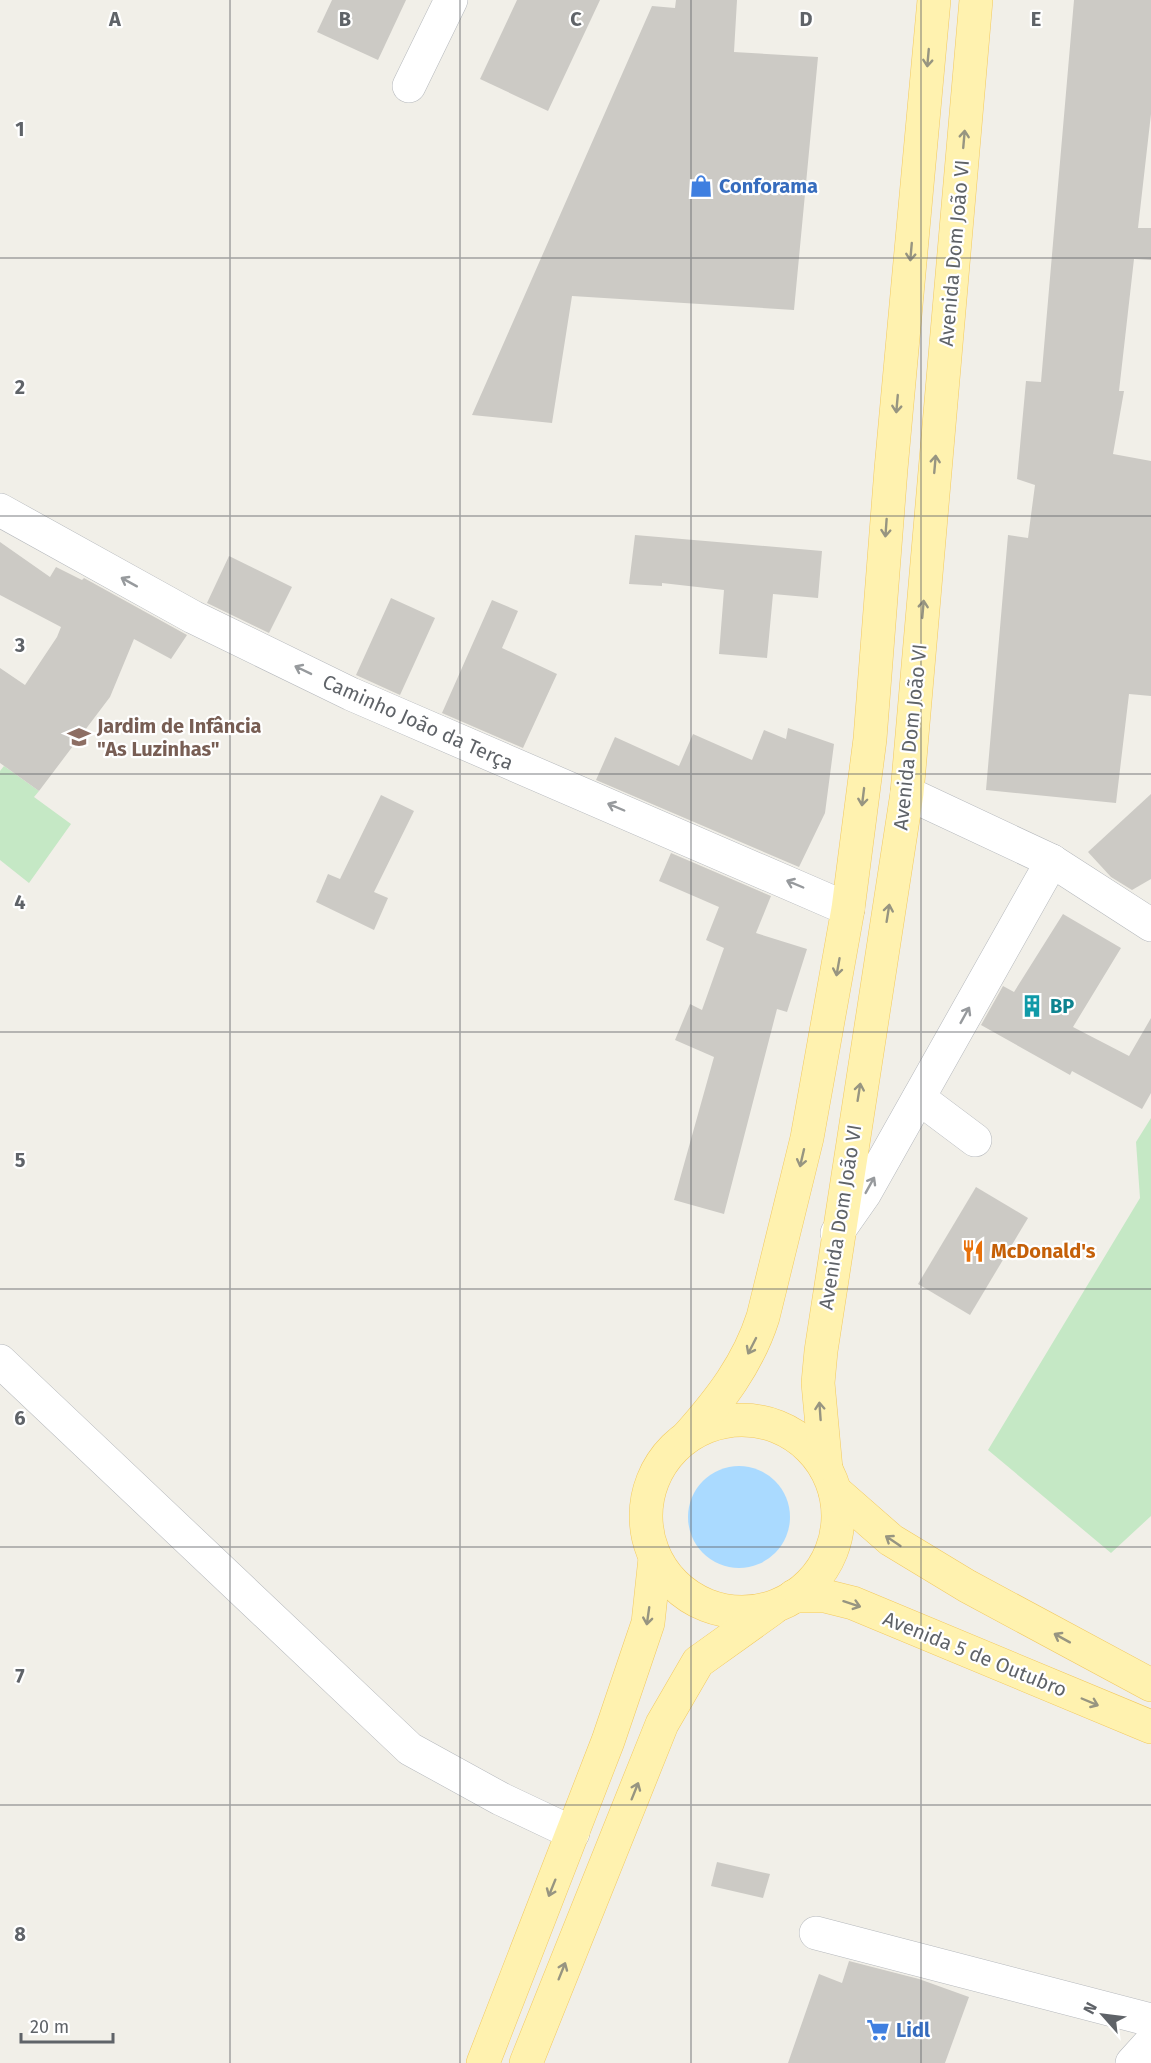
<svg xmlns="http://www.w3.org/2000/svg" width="1151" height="2063" font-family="'Fira Sans',sans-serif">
<rect width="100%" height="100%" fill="#f1efe8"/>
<g fill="#c5e8c5">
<path d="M4 766 39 791 34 797 71 824 29 883 0 860V771Z"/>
<path d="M1151 1118V1516L1111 1553 988 1450 1140 1198 1136 1142Z"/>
</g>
<circle fill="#aadaff" cx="739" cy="1517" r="51"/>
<g fill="#cccac5">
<path d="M332 0H406L378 60 317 32Z"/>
<path d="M517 0H600L548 111 480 79Z"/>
<path d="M676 0H737L734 52 818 57 794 310 572 296 552 423 472 415 652 6 675 8Z"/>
<path d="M1074 0H1151V114L1138 228H1151V260L1134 259 1119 391H1124L1113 454 1151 461V696L1129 694 1116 803 986 790 1008 535 1028 538 1035 485 1017 479 1026 381 1041 382Z"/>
<path d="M635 535 822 551 818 598 773 594 767 658 719 654 724 590 662 583V586L629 584Z"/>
<path d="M0 542 50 577 56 567 82 580 84 578 187 635 171 659 134 639 110 697 39 791 0 763V668L25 685 57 637 61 627 0 595Z"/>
<path d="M229 556 292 587 269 633 207 603Z"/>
<path d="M391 598 435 618 400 695 356 675Z"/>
<path d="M492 600 518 611 502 648 557 674 523 748 442 713Z"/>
<path d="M788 728 834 744 825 813 799 867 596 780 615 737 679 766 693 734 752 760 764 730 786 739Z"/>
<path d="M1151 794V879L1132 890 1111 877 1088 852Z"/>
<path d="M381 795 414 811 374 892 388 898 374 930 316 902 328 874 340 879Z"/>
<path d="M671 853 771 896 756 933 807 949 787 1012 777 1009 724 1214 674 1200 714 1057 675 1040 690 1004 702 1010 724 948 706 940 719 907 659 881Z"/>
<path d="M1063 914 1121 948 1073 1027 1129 1056 1151 1018V1093L1142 1109 1072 1071 1070 1075 981 1025 1003 986 1014 992Z"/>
<path d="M976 1187 1028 1218 970 1315 918 1284Z"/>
<path d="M717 1862 770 1874 763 1898 711 1886Z"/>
<path d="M849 1961 919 1979 969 1997 945 2063H788L819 1974 842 1983Z"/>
</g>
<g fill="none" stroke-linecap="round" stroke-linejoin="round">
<g stroke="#b5b8bc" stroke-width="34">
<g id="minor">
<path d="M409 86 451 0"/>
<path d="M0 510 193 617 351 694 848 909"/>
<path d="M907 793 1052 861 1151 925"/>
<path d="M919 1098 975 1140"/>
<path d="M837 1233 865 1193 1052 861"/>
<path d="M0 1361 410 1749 501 1799 573 1833"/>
<path d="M816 1933 1151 2020"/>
<path d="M1132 2063 1151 2042"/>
</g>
</g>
<g stroke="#f2c960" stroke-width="34">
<g id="major">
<circle cx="742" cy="1516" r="96"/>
<path d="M688 1436C720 1400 748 1364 763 1317L807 1138 848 909 870 739 891 469 934 0"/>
<path d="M826 1469 818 1383 821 1351 907 793 976 0"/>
<path d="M835 1491 891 1540 967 1586 1151 1685"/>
<path d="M794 1596H825L853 1603 1151 1727"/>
<path d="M483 2063 608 1741 648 1623 655 1558"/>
<path d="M526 2063 662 1724 698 1662 772 1609"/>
</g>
</g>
<use href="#minor" stroke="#fff" stroke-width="33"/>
<use href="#major" stroke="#fff2af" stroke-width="33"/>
</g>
<defs><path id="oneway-shaft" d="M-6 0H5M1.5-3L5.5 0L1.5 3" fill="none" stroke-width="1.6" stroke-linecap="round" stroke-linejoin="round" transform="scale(1.5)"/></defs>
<g stroke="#979581">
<use href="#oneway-shaft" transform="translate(928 58) rotate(95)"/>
<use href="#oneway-shaft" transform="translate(964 139) rotate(-85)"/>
<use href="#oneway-shaft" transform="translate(911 252) rotate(95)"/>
<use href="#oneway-shaft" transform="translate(897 404) rotate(95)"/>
<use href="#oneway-shaft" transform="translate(935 464) rotate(-85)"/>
<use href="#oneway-shaft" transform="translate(886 528) rotate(94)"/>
<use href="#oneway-shaft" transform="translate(923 609) rotate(-85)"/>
<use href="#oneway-shaft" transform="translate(863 797) rotate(97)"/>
<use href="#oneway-shaft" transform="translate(888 913) rotate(-81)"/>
<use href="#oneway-shaft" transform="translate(838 967) rotate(100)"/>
<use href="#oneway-shaft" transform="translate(859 1092) rotate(-81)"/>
<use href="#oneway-shaft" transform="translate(802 1158) rotate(103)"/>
<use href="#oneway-shaft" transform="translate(752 1346) rotate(117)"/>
<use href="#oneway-shaft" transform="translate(820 1411) rotate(-94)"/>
<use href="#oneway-shaft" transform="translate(893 1541) rotate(-146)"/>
<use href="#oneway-shaft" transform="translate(852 1604) rotate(18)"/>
<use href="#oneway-shaft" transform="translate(648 1616) rotate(98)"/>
<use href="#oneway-shaft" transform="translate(1062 1638) rotate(-151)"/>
<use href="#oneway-shaft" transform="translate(1090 1702) rotate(23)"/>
<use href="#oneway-shaft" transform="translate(635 1791) rotate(-68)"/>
<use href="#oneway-shaft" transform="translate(552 1888) rotate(112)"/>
<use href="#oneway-shaft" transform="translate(562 1971) rotate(-68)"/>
</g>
<g stroke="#979a9d">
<use href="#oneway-shaft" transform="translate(129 582) rotate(-151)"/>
<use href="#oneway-shaft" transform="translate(303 670) rotate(-154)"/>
<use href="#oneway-shaft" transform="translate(616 807) rotate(-157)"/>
<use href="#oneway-shaft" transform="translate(795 884) rotate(-157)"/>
<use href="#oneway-shaft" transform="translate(965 1015) rotate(-61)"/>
<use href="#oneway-shaft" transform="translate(870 1185) rotate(-61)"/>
</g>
<path fill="none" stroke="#5f6368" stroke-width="1.5" stroke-opacity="0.55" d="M230 0V2063M460 0V2063M691 0V2063M921 0V2063M0 258H1151M0 516H1151M0 774H1151M0 1032H1151M0 1289H1151M0 1547H1151M0 1805H1151"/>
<defs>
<g id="shop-bare" transform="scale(1.8)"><path d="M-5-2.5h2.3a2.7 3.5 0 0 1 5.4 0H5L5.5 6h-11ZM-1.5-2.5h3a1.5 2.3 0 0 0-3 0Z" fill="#3f7fe0" stroke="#fff" stroke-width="2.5" paint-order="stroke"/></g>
<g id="school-bare" transform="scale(1.8)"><path d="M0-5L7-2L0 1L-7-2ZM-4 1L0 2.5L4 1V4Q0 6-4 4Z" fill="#8d6e63" stroke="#fff" stroke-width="2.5" paint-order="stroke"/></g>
<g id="building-bare" transform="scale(1.8)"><path d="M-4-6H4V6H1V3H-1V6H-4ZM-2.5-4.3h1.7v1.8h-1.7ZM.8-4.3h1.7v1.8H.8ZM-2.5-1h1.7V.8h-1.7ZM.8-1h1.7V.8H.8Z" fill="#0f9aa8" stroke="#fff" stroke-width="2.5" paint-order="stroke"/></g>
<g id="restaurant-bare" transform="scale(1.8)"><path d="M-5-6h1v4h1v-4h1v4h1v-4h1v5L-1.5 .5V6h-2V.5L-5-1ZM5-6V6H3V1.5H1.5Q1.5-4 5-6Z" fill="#e8710a" stroke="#fff" stroke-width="2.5" paint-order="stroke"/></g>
<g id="supermarket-bare" transform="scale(1.8)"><path d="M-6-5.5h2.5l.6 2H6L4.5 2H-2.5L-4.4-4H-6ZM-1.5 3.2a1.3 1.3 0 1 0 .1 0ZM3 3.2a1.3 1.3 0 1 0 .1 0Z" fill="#3f7fe0" stroke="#fff" stroke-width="2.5" paint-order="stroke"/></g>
</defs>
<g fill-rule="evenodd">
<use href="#shop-bare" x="701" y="186"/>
<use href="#school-bare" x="79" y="737"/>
<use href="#building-bare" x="1032" y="1006"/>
<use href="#restaurant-bare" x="973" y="1251"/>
<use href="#supermarket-bare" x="878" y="2030"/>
</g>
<g text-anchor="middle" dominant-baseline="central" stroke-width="4.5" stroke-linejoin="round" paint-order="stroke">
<g font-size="20" font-weight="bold" fill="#366cbe" stroke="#fff" text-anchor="start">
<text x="719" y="186">Conforama</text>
<text x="896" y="2030">Lidl</text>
</g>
<g font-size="20" fill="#5f6368" stroke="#fff">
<text transform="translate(954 253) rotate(-85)">Avenida Dom João VI</text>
<text transform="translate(418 722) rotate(24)">Caminho João da Terça</text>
<text transform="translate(910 737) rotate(-84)">Avenida Dom João VI</text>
<text transform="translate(840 1217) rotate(-81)">Avenida Dom João VI</text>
<text transform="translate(975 1654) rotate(22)">Avenida 5 de Outubro</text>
</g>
<g font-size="20" font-weight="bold" fill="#785e54" stroke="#fff" text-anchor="start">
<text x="97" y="726">Jardim de Infância<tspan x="97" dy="23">"As Luzinhas"</tspan></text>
</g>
<g font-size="20" font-weight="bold" fill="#0d838f" stroke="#fff" text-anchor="start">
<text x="1050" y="1006">BP</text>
</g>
<g font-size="20" font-weight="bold" fill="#c56008" stroke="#fff" text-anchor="start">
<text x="991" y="1251">McDonald's</text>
</g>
</g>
<g font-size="20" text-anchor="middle" font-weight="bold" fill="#5f6368" stroke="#fff" stroke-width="4.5" stroke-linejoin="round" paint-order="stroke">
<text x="115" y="26">A</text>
<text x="345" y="26">B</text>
<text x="576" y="26">C</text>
<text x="806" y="26">D</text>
<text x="1036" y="26">E</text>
<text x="20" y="136">1</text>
<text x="20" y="394">2</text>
<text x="20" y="652">3</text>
<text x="20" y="909">4</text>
<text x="20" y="1167">5</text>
<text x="20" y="1425">6</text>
<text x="20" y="1683">7</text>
<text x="20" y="1941">8</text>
</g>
<g transform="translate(1103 2015) rotate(298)" stroke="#ffffff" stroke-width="4.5" paint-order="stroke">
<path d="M0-4.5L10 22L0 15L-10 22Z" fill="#5f6368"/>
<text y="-9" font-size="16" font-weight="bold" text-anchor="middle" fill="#5f6368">N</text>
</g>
<path d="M21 2033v9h92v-9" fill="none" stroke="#5f6368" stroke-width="3"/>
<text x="30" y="2033" font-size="18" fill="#5f6368" stroke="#ffffff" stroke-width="4.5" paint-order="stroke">20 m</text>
</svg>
